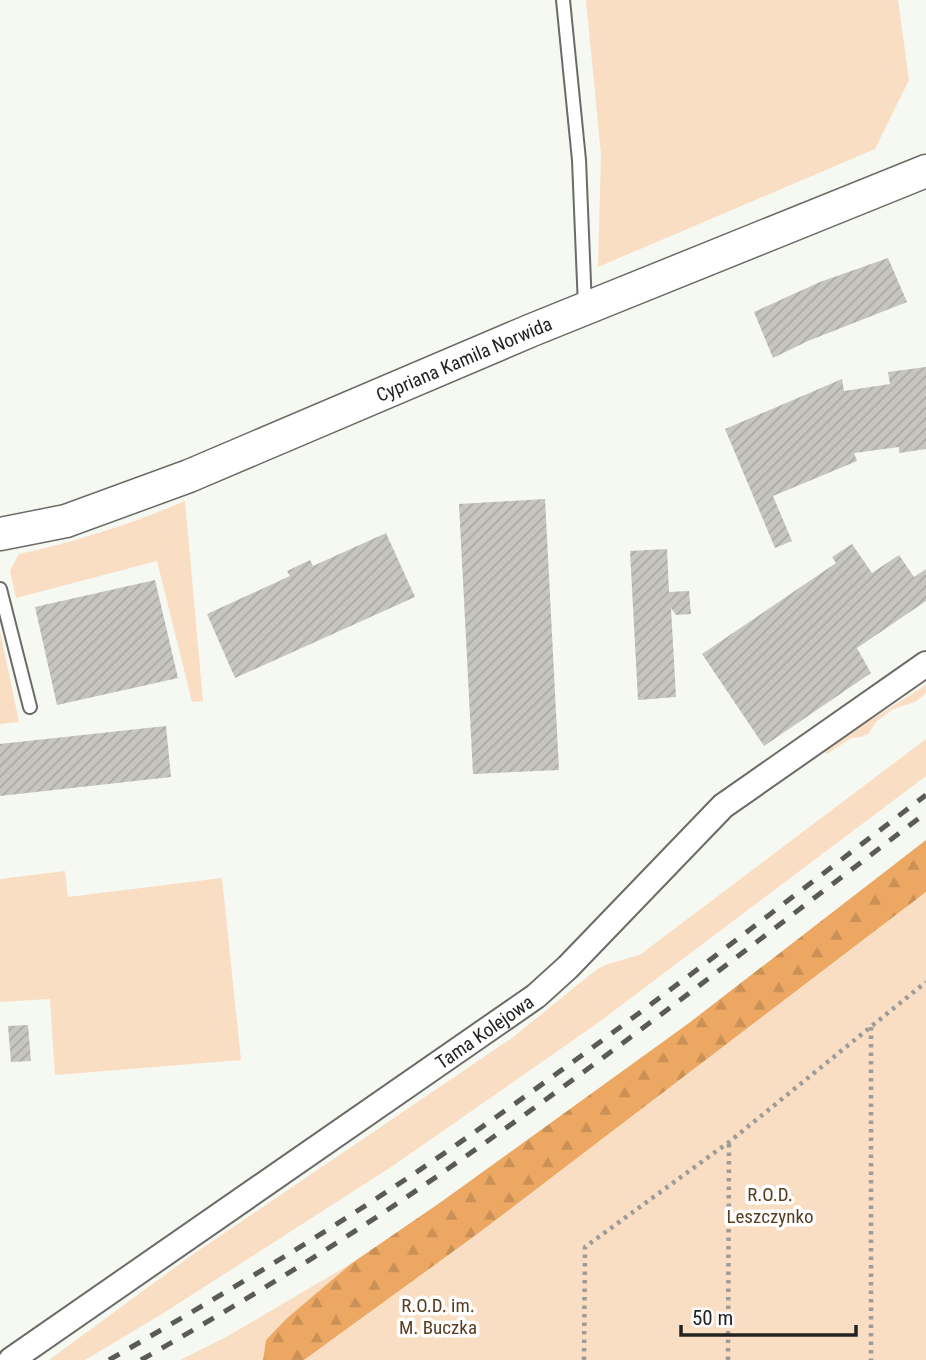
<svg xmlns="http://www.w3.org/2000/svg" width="926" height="1360" font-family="'Roboto Condensed',sans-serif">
<defs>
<pattern id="forest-firs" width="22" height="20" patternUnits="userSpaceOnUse" patternTransform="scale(1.75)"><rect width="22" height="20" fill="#eca862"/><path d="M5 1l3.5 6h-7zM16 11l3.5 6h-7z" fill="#ca9055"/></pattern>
<pattern id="building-hatch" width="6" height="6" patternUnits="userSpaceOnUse" patternTransform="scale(1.75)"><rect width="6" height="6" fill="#c7c5bf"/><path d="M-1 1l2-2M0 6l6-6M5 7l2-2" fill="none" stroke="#aba9a4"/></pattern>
</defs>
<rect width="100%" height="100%" fill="#f6f8f2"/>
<g fill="#fadec3">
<path d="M586 0H898L909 80 875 149 598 267 601 155Z"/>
<path d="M185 501 203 701 192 702 157 561 16 598 10 571 19 554C76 542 131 524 185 501Z"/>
<path d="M0 631 19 722 0 724Z"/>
<path d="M926 685V693L923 696 915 702 893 709 876 722 868 734 861 737 851 738 827 754 824 752 829 746Z"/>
<path d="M926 739V776L595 1025 391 1167 162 1314 85 1360H49L192 1255 512 1038 596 970C612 960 624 961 641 954Z"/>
<path d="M65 871 68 897 222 878 241 1060 55 1075 50 999 0 1002V879Z"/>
<path d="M926 892V1360H304L480 1232Z"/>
<path d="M352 1263 286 1319 266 1340 263 1360H180L228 1336Z"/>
</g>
<path fill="url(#forest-firs)" d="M926 840V892L480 1232 304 1360H263L266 1340 286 1319 352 1263 441 1202 689 1023Z"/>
<g fill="url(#building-hatch)">
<path d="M888 258 907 302 808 341 773 358 754 312 820 282Z"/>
<path d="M926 367V449L899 453V447L854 453 857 461 773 496 792 541 775 548 725 429 842 379 844 391 890 384 888 372Z"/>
<path d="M545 499 559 770 473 774 459 504Z"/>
<path d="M386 533 415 597 235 678 207 614 290 576 287 571 310 560 313 566Z"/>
<path d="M852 544 872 573 899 555 914 577 926 569V601L857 648 871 673 764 746 702 654 836 563 832 557Z"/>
<path d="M667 549 669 592 689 591 691 614 676 615 671 608 676 697 638 700 630 551Z"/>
<path d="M155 580 178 678 57 705 35 607Z"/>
<path d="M166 726 171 777 0 796V744Z"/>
<path d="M28 1025 31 1061 11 1062 8 1026Z"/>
</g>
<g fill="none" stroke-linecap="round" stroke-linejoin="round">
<g stroke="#6b6c67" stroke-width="16">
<g id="service">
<path d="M563 0 579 160 585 307"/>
<path d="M0 589 30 707"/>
</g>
</g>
<g stroke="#6b6c67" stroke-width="28">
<g id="minor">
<path id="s1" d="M11 1360 536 996 568 967 723 806 926 664"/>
</g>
</g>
<g stroke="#6b6c67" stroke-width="35">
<g id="tertiary">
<path id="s2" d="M0 534 66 521 189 476 532 330 926 171"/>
</g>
</g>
<g stroke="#9c9d99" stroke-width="4.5" stroke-dasharray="3.5 5" stroke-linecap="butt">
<path d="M871 1027V1360"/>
<path d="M584 1360 585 1247 729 1142 926 982"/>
<path d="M728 1360 729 1143"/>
</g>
<use href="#service" stroke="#fff" stroke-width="12"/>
<use href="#minor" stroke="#fff" stroke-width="24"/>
<use href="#tertiary" stroke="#fff" stroke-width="32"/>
<g stroke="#5a5b58" stroke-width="5" stroke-dasharray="12 12" stroke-linecap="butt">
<path d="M109 1360C224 1294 337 1227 446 1152 610 1039 767 916 926 795"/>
<path d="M141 1360C250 1298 357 1233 459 1161 619 1050 771 930 926 813"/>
</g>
</g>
<g text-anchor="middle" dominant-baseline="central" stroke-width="7" stroke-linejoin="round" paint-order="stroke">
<g font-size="19" fill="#232321" stroke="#fff">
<text stroke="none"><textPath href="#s2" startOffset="497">Cypriana Kamila Norwida</textPath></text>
<text stroke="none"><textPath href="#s1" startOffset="576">Tama Kolejowa</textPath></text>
</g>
<g font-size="19" fill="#593d1f" stroke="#fff">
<text x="770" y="1194">R.O.D.<tspan x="770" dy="22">Leszczynko</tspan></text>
<text x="438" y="1305">R.O.D. im.<tspan x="438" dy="22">M. Buczka</tspan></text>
</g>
</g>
<path d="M681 1325v10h175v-10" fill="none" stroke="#232321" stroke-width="3.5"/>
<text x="692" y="1325" font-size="21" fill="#232321" stroke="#ffffff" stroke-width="5" paint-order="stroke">50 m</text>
</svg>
